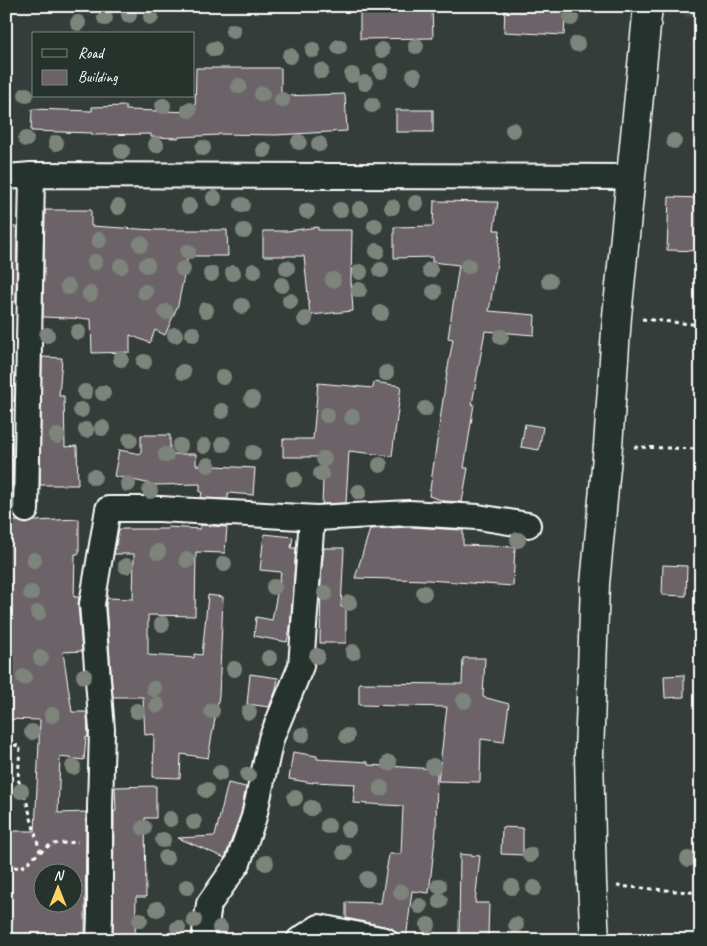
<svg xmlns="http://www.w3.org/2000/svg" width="707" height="946" font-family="Caveat,sans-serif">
<rect width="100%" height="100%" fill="#343d39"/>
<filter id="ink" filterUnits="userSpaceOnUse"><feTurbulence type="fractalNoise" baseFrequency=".02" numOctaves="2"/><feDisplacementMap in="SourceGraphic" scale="10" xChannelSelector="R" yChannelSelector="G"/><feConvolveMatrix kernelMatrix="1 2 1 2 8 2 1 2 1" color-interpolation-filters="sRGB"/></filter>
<g filter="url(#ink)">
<path fill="#454847" d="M684 6H701V18L685 17Z"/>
<g fill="#6c6369" stroke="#fff" fill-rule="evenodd">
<path d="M360 6H432L433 38 360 39Z"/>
<path d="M505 6H566L564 35 504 32Z"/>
<path d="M196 68H281V96L345 94 347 131 276 135 219 134V135L179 137V138L151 137V134L92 135V133L31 131 32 109 92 111V107L126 106V110L195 112Z"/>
<rect x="396" y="110" width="37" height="22"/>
<path d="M669 197 701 198V251L667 250Z"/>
<path d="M434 201 498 202 494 230H500L497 263 489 311 535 315 534 335 485 331 472 404H474L464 468H468L462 502 444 501 429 496 446 379 453 339 448 338 459 265 432 262V257L394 258V227L433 226Z"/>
<path d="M45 210H91V226L155 230H227L228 256H188L178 305 165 335 155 330 150 343 130 335V352L92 353 91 319 43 317Z"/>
<path d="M6 227H17L16 302H6Z"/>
<path d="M318 227V230H352L351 280 353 311 310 315 304 256H263V231H287Z"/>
<path d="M42 357 62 358 59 396H64L65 447 77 446 78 485H40Z"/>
<path d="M6 374H15L14 401H6Z"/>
<path d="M374 382 401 386 392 456 349 451 346 503 322 504 324 457H283V439H313L318 383 373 388Z"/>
<path d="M525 424 543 427 539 450 521 447Z"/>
<path d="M141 435H170V454H196V465L255 468 253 495 228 493V499L201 498 202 492H200V484L156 485 114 476 119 450 141 454Z"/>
<rect x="6" y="458" width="7" height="26"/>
<path d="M79 519V554H75L74 597H79L78 605 82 651 63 652 72 712H87L88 737H86L84 760 60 757 58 813 86 812 85 940H6V831H35L40 720 6 719V521H18L26 524 34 521ZM42 874H72V904H42Z"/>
<path d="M200 525 227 527 225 553 196 552 195 616 148 615V655L194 658V654L202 655 208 595 223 597 219 696 208 758 181 754 180 778 153 777 154 734 145 735 143 697H113L106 605 107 598 133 599 134 554H114L119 529H167L168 527 200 529Z"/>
<path d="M409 527 463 530V545L515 547 513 586 428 580 355 578 370 529Z"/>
<path d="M264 534 293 537 291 548H296L290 628 287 642 254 636 256 617 272 620 281 572 260 570Z"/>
<path d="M324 548H344L341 607 346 608V643H320L321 576Z"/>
<path d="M663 565 687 566 686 596 662 595Z"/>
<path d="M463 658H485L483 697 509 704 504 742 481 739 480 782 438 781 447 707 359 705V683L462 684Z"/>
<path d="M250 674 278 678 276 690 269 707 247 704Z"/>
<path d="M684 675V697L665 698 664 676Z"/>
<path d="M293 752 317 756V759L368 762V765L437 769 436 830 429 893 412 891 406 940H398V935L394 930 388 927 346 918V902L381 903 389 854H401L403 806 353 803 355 784 313 782V783L289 779Z"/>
<path d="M228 783 246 787 241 813 225 858 178 838 215 836Z"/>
<path d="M156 786V818H145L146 897H136L135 940H113L114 811H116L115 787Z"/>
<path d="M502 827 523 828V855L501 854Z"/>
<path d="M460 854 480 856 475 903H489L488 936 459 935Z"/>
</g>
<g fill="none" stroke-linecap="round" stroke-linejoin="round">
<g stroke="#fff" stroke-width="28">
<g id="minor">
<path d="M6 177 32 175 631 177"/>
<path d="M26 510 32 175"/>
<path d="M99 940 100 915V807L102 730 92 604 108 509H160L317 518 409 513 478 517 528 525"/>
<path d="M204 940 209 904 238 863 254 817 271 739 301 666 312 518"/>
<path d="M299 940 319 927 385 940"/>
</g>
</g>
<g stroke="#fff" stroke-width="31">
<path id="secondary" d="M595 940 592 884 589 754 595 584 608 446 617 316 648 6"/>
</g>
<g stroke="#fff" stroke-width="3" stroke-dasharray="4 4" stroke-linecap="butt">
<path d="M642 319 701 325"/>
<path d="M634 447 701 449"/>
<path d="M6 744 20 746 18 779 27 803 40 852"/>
<path d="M6 866 21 868 40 852 52 844 78 842"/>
<path d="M617 886 701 893"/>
</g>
<use href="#minor" stroke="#26332d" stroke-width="24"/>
<use href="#secondary" stroke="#26332d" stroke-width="28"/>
</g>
<g fill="#7d847b">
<circle cx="129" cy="15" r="8"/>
<circle cx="151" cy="17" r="8"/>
<circle cx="105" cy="18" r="8"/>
<circle cx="571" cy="18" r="8"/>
<circle cx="78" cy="23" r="8"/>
<circle cx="233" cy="31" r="8"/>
<circle cx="577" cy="44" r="8"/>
<circle cx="416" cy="46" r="8"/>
<circle cx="339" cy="47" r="8"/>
<circle cx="214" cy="49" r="8"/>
<circle cx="313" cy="50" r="8"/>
<circle cx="382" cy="50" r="8"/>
<circle cx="290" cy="56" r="8"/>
<circle cx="321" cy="71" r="8"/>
<circle cx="381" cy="71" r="8"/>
<circle cx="352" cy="75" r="8"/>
<circle cx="414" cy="76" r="8"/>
<circle cx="365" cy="83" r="8"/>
<circle cx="239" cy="86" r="8"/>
<circle cx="262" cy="94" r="8"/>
<circle cx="26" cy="95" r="8"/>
<circle cx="282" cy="100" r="8"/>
<circle cx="372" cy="105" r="8"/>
<circle cx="163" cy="106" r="8"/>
<circle cx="189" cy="110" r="8"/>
<circle cx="513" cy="130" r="8"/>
<circle cx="26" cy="139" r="8"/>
<circle cx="674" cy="141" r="8"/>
<circle cx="299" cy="142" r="8"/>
<circle cx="56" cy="143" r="8"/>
<circle cx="319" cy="144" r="8"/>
<circle cx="156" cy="145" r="8"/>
<circle cx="203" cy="148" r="8"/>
<circle cx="264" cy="150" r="8"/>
<circle cx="122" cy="151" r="8"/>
<circle cx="214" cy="198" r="8"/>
<circle cx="416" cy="203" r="8"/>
<circle cx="242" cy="205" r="8"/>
<circle cx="189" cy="206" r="8"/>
<circle cx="118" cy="207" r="8"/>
<circle cx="392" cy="207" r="8"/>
<circle cx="360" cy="209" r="8"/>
<circle cx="340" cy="210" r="8"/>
<circle cx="307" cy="211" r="8"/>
<circle cx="375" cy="226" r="8"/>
<circle cx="244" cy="231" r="8"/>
<circle cx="99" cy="240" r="8"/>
<circle cx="141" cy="244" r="8"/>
<circle cx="377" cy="251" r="8"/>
<circle cx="188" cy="252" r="8"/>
<circle cx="95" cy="262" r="8"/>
<circle cx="147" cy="265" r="8"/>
<circle cx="121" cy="266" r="8"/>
<circle cx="468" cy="266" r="8"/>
<circle cx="287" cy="268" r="8"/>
<circle cx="183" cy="269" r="8"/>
<circle cx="381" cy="270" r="8"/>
<circle cx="430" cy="270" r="8"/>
<circle cx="254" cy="271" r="8"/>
<circle cx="360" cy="272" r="8"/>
<circle cx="233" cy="273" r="8"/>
<circle cx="211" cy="274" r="8"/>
<circle cx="333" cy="280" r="8"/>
<circle cx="549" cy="281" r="8"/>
<circle cx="282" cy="285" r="8"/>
<circle cx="68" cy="287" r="8"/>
<circle cx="359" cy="290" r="8"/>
<circle cx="145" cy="292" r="8"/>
<circle cx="434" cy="292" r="8"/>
<circle cx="90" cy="294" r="8"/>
<circle cx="290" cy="301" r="8"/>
<circle cx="242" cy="306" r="8"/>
<circle cx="206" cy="310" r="8"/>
<circle cx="166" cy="312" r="8"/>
<circle cx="381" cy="313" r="8"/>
<circle cx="305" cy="319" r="8"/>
<circle cx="78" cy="332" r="8"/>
<circle cx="193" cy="334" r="8"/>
<circle cx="47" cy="335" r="8"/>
<circle cx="175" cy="335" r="8"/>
<circle cx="501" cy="337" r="8"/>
<circle cx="121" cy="359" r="8"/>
<circle cx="144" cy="362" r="8"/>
<circle cx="183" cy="372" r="8"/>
<circle cx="386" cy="373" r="8"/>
<circle cx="223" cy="377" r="8"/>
<circle cx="85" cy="392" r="8"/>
<circle cx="103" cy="393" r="8"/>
<circle cx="252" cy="399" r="8"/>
<circle cx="425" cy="409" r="8"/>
<circle cx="81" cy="410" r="8"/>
<circle cx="222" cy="411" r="8"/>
<circle cx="327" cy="415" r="8"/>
<circle cx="352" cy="417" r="8"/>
<circle cx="102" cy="428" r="8"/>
<circle cx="86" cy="430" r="8"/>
<circle cx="57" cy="436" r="8"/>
<circle cx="130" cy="440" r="8"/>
<circle cx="223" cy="444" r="8"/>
<circle cx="180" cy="446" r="8"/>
<circle cx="204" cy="446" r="8"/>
<circle cx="253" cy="453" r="8"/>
<circle cx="166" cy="455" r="8"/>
<circle cx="324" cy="459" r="8"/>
<circle cx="208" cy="465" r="8"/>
<circle cx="380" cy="465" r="8"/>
<circle cx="321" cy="474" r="8"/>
<circle cx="94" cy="477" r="8"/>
<circle cx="294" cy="479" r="8"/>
<circle cx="128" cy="484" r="8"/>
<circle cx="150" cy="491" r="8"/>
<circle cx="359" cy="492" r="8"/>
<circle cx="518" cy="540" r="8"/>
<circle cx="158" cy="552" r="8"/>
<circle cx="34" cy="560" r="8"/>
<circle cx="187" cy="560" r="8"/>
<circle cx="224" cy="564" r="8"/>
<circle cx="126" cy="566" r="8"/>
<circle cx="274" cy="587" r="8"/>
<circle cx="31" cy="593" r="8"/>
<circle cx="325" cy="593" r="8"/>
<circle cx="424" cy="593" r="8"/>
<circle cx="349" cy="603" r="8"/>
<circle cx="38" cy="613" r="8"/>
<circle cx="162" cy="624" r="8"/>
<circle cx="353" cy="652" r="8"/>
<circle cx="317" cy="656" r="8"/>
<circle cx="41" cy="658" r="8"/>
<circle cx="269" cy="658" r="8"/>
<circle cx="234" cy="669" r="8"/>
<circle cx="84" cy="676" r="8"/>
<circle cx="24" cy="677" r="8"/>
<circle cx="154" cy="689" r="8"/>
<circle cx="464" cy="701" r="8"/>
<circle cx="157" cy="705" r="8"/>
<circle cx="137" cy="711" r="8"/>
<circle cx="212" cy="711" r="8"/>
<circle cx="249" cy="712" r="8"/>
<circle cx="52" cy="715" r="8"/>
<circle cx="32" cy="732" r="8"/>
<circle cx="302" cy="735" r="8"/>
<circle cx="347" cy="736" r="8"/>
<circle cx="389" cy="763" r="8"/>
<circle cx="433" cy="766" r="8"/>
<circle cx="73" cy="767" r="8"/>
<circle cx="220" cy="773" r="8"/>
<circle cx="248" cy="775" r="8"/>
<circle cx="381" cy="788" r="8"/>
<circle cx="206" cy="790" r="8"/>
<circle cx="21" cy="791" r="8"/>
<circle cx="295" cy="798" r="8"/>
<circle cx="311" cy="808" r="8"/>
<circle cx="170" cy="819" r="8"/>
<circle cx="194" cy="822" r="8"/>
<circle cx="328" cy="826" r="8"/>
<circle cx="144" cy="828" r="8"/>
<circle cx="348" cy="829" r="8"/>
<circle cx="163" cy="840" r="8"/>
<circle cx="344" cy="852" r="8"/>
<circle cx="530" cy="855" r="8"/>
<circle cx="166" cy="858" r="8"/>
<circle cx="688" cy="859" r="8"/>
<circle cx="266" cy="863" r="8"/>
<circle cx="367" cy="879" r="8"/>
<circle cx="439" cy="886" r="8"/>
<circle cx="187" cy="887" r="8"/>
<circle cx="512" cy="887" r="8"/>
<circle cx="534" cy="888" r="8"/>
<circle cx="401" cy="892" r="8"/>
<circle cx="440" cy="901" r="8"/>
<circle cx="420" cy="906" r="8"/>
<circle cx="157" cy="909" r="8"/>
<circle cx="140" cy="920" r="8"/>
<circle cx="194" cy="920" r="8"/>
<circle cx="428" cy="925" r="8"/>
<circle cx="516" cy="925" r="8"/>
<circle cx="178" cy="928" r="8"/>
<circle cx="220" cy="928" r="8"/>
</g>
</g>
<rect width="707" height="946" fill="none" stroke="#26332d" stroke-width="25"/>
<rect x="12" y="12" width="682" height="921" fill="none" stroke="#fff" stroke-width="2" filter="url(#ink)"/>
<rect x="32" y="32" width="162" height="65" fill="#26332d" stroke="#7d8581"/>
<rect x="42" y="49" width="25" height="8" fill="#26332d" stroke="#7d8581"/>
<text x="78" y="58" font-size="15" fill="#ffffff">Road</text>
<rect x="42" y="70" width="25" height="15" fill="#6c6369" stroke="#7d8581"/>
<text x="78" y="82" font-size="15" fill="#ffffff">Building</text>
<g transform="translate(58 888)"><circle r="24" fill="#26332d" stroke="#7d8581"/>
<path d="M0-4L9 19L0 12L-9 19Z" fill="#ffd166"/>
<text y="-8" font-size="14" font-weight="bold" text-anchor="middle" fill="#ffffff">N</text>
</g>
</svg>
